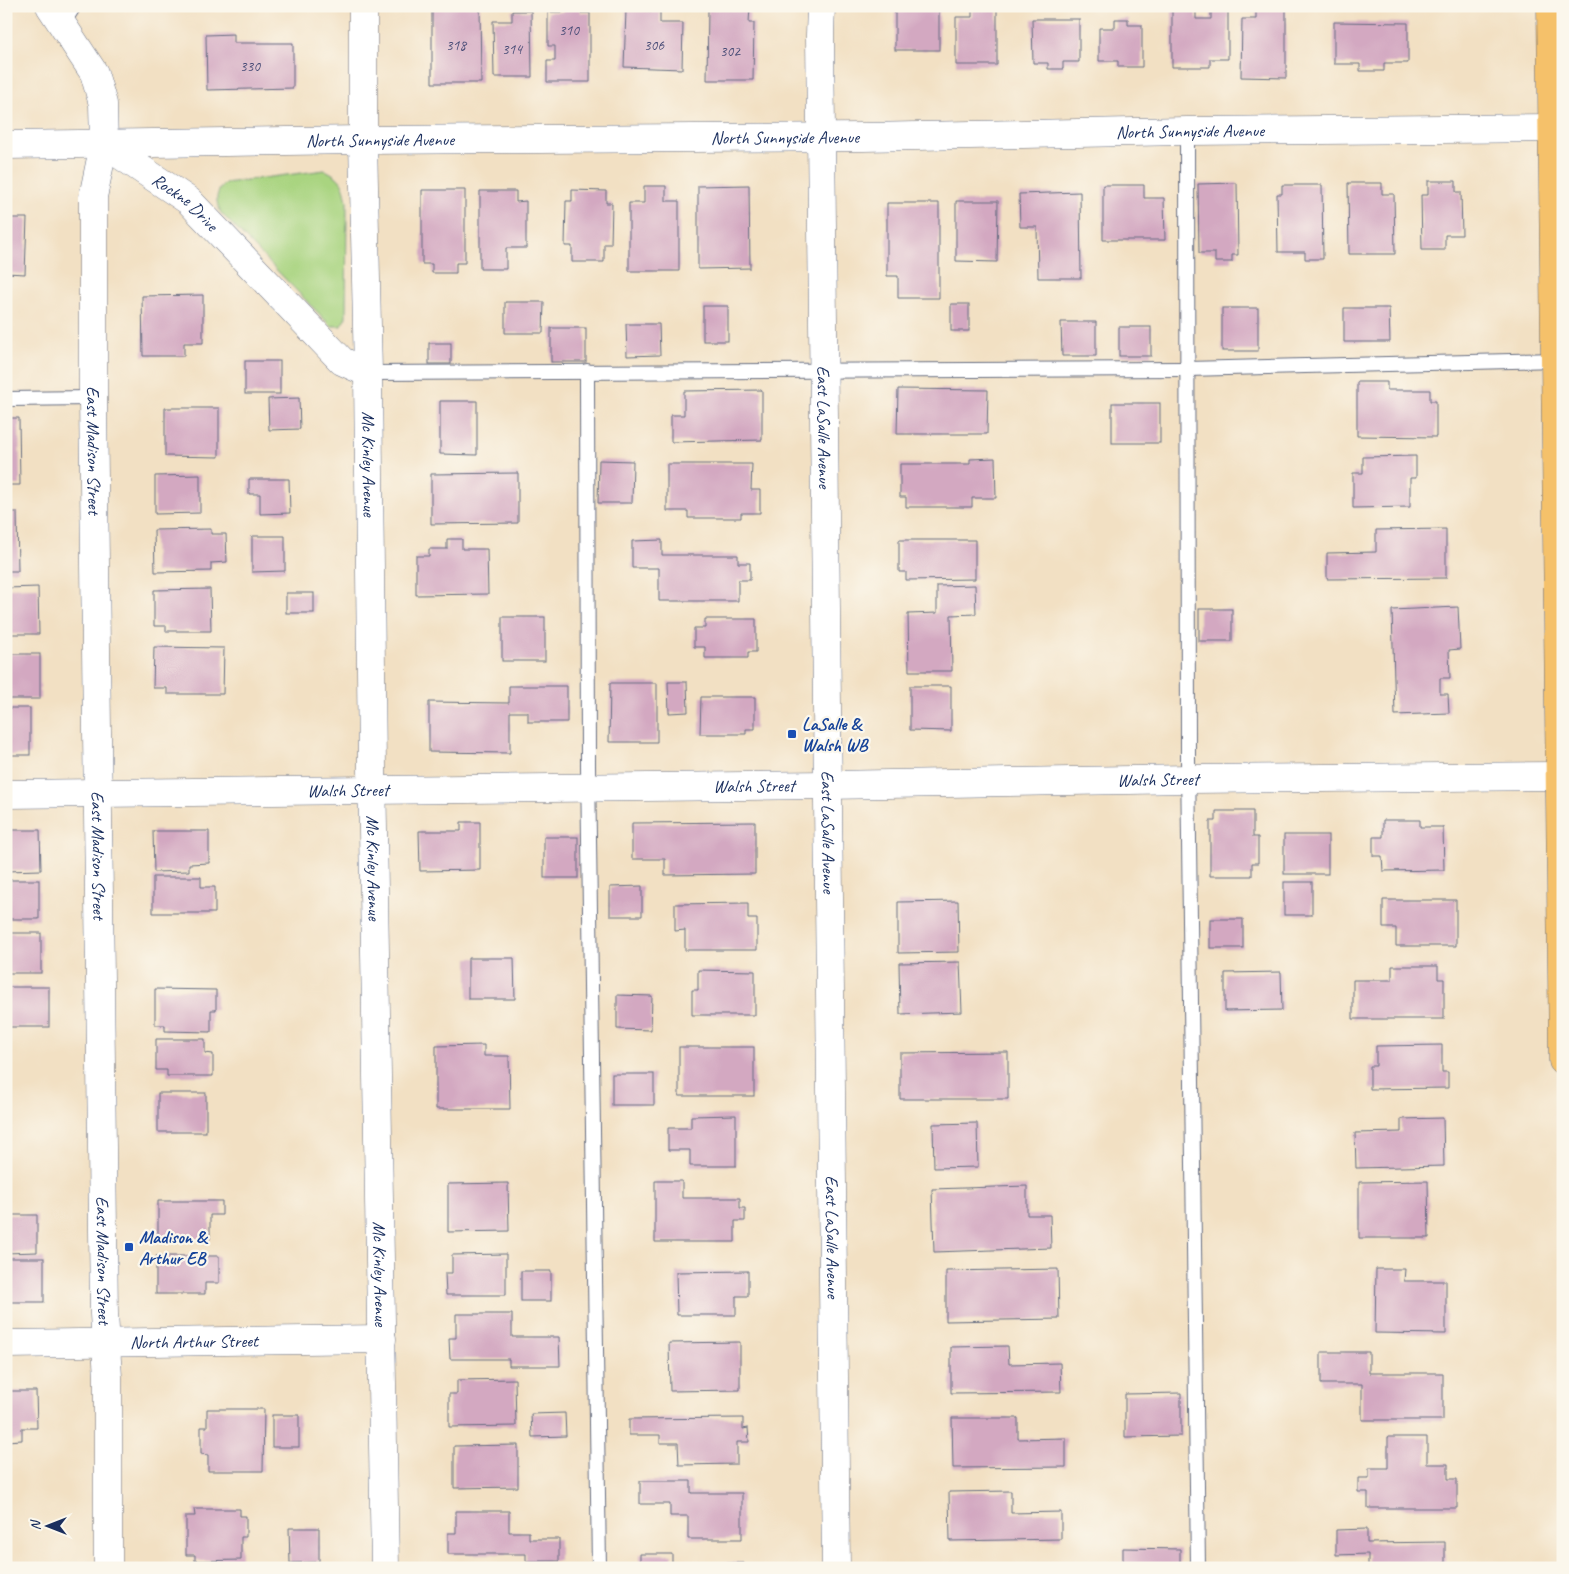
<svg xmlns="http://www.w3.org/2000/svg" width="1569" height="1574" font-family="Caveat,sans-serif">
<rect width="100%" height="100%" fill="#fbf7ec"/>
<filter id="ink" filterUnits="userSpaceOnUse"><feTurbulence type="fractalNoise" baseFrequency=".02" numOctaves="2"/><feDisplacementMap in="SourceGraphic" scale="10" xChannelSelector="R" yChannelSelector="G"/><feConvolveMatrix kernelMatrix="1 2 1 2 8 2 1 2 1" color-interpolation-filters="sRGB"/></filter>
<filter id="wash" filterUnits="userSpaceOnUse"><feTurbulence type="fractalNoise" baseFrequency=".0096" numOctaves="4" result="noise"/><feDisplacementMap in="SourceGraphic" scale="20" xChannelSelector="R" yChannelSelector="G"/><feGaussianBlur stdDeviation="1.12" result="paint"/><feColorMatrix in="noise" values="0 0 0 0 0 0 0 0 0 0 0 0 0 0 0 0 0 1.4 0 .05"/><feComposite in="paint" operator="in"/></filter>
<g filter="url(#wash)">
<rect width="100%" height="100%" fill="#f2e0c3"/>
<path fill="#a9d480" stroke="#62826f" d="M325 170C342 178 344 184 347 202L346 317 341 326H331L221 213C215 201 215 193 225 183Z"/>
<g id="blocks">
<g fill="#d3a8c1">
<path d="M432 6H480L481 83H432Z"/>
<path d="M563 6H581V13H590V82H547V61H555V46H548V12H563Z"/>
<path d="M722 6H750L749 23H754L753 80H707L708 9H722Z"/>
<rect x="895" y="6" width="44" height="44"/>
<path d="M1172 6H1196V19H1211V8H1228V59H1210V67H1172Z"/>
<path d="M1256 6H1286V78L1241 77 1242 19H1256Z"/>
<path d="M972 9H997V65H956V17H972Z"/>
<path d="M626 10 660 11V23H683L682 69 624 67Z"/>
<path d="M512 11H531L532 77H494L493 21H512Z"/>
<path d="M1032 19H1079V62H1063V69H1048V63H1033Z"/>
<path d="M1115 19H1128V25H1142V67H1118V61H1099V28H1115Z"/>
<path d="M1334 22 1408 23V63H1384V71H1360V64H1334Z"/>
<path d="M234 34V43H293V88L207 90 206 35Z"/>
<path d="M1428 181H1456V192H1461L1462 235H1445V250H1422L1421 195H1428Z"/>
<path d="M1237 183 1238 255H1232V262H1215V253H1199L1198 184Z"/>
<path d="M1348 183H1382V194H1394L1395 254H1349Z"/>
<path d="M749 185 750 268 698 269V186Z"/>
<path d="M1103 185H1144V198H1164L1165 240H1103Z"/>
<path d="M1282 185H1322L1323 259H1305V252H1278L1277 194H1282Z"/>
<path d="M644 186H666V201H679V271H629V203H644Z"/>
<path d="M422 190H465V263H456V273H432V264H422Z"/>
<path d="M572 190 606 191V203H612L611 244H604V262H572V246H565L566 201H572Z"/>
<path d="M480 191H516V202L526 201V248H506V269H480Z"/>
<path d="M1080 192 1081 278H1038L1037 227H1020L1019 194Z"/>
<path d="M956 201H998L997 262 956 261Z"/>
<path d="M887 203H939V298H898V276H887Z"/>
<path d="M6 218H27L25 274 6 273Z"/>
<path d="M203 295V343H184V356H143L142 296Z"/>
<path d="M505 302H544L543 333H505Z"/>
<rect x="951" y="304" width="18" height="27"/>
<rect x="703" y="306" width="25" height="35"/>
<rect x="1222" y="308" width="36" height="43"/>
<path d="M1344 308H1389L1390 342H1344Z"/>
<path d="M1061 322H1096V356H1062Z"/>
<path d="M626 324H659L660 355 627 356Z"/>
<rect x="1119" y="327" width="32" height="29"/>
<rect x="551" y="328" width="35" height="34"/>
<rect x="429" y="343" width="22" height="21"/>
<rect x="245" y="361" width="35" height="33"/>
<path d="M1357 382H1387V390H1430V401H1436V437L1357 436Z"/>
<path d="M898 389 988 390 987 434H897Z"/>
<path d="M762 390V440L671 442V415H684V391Z"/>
<path d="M299 398 300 429 269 430 268 399Z"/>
<path d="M440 401H477V455L440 454Z"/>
<rect x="1112" y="403" width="48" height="40"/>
<path d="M165 408H219V457L165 456Z"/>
<path d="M6 418H19L20 485H6Z"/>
<path d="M1416 456V478H1410V507L1353 508V473H1363V457Z"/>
<path d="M995 458 996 498H972V507H906V497H900V464H970V459Z"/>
<path d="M599 460 633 461 632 503H598Z"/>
<path d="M667 464H752L751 490H760V513H741V518H688V511H667Z"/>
<path d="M518 473V523L431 524V474Z"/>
<path d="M200 475V513L155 514V476Z"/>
<path d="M249 479H289L290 513 260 514V494H249Z"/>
<path d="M6 512H17L18 571H6Z"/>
<path d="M211 529V534H226L227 562 211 563V571L155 572 154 530Z"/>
<path d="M1446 529V578L1327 579V553L1376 552V530Z"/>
<path d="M252 536H285V571L252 572Z"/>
<path d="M447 539H462V549H487L488 594 416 595V556H429V549H447Z"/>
<path d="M662 540V555H738V563H750V580H738V601H659V568H632V541Z"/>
<path d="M899 540H975V579L906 580V572H899Z"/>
<path d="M975 585 976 614 951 615 952 671H909L908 614 937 613V586Z"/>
<path d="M38 587 39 634H6V588Z"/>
<path d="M210 589 211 631H166V626H154V590Z"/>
<rect x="286" y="593" width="28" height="20"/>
<path d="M1458 607 1460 649 1449 650 1450 678H1440V694H1448L1449 713 1395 715 1392 610Z"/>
<rect x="1199" y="609" width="33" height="32"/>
<rect x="502" y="617" width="43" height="44"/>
<path d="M705 619H756V652H748V658H705V647H694V628H705Z"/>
<path d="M154 647 224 648 223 694H167V688H153Z"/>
<rect x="6" y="654" width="34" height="45"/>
<path d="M668 682H687L688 712 669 713Z"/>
<path d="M610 683H657V742H609Z"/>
<path d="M509 686H567V722H528V712H510V753L429 752V702L509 703Z"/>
<path d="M910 686H951V731L910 730Z"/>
<path d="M701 697H755V729H746V734H700Z"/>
<rect x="6" y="708" width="24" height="47"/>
<path d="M1216 811H1253V837H1258V863H1252V876H1210V821H1216Z"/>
<path d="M1383 820H1420V827H1443L1444 870 1383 871 1382 856H1373V837H1383Z"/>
<path d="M461 822H480V870L420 871 419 831H461Z"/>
<path d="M755 822V874L665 875V859H632V823Z"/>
<path d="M6 830H40L41 870 6 871Z"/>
<path d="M153 831H209V863L189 864V871L154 872Z"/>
<rect x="1284" y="835" width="44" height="39"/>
<rect x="544" y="837" width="34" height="41"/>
<path d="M153 877H201V887H215V913H153Z"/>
<rect x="6" y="880" width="33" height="39"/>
<rect x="1284" y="882" width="28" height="33"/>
<path d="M642 886V916H610V887Z"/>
<path d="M1383 900H1456V946H1396V928H1383Z"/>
<path d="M958 901 959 952 898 953V902Z"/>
<path d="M748 903V919H757V950H685V930L675 931V904Z"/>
<rect x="1210" y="919" width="33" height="29"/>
<rect x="6" y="933" width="35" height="40"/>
<path d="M468 958H514L515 999H468Z"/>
<path d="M960 962 962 1012 900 1014 899 963Z"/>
<path d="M1392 966H1438V979H1444V1019H1353V980H1392Z"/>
<path d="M698 970 755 971V1015H692V990H698Z"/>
<path d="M1281 972 1282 1010 1225 1011V973Z"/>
<rect x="6" y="987" width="43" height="40"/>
<path d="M155 989 216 990V1010H211V1032L165 1031V1025H155Z"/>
<path d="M617 995 652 996 651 1030 617 1029Z"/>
<path d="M156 1039H205V1053L213 1054V1076H167V1070H156Z"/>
<path d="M484 1045V1056H509L510 1109H436V1046Z"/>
<path d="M1442 1045V1072H1448V1088L1370 1089V1066H1376V1046Z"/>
<rect x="679" y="1047" width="75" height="49"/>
<path d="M1008 1052V1099H900V1053Z"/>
<rect x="612" y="1074" width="42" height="31"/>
<rect x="158" y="1093" width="48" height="39"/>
<path d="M736 1115V1166H690V1150H668V1128H691V1116Z"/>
<path d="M1443 1118 1444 1166 1356 1168 1355 1133 1401 1132V1119Z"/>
<path d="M977 1123 978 1167 934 1168 933 1124Z"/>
<path d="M655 1181H682V1198H740V1208H745V1221H735V1242H655Z"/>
<path d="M1428 1181 1429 1238H1359V1182Z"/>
<path d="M508 1183 509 1231 448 1232V1184Z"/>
<path d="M1027 1186V1215H1050L1051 1248 934 1252 932 1189Z"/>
<path d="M158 1201H222V1215H210V1239H158Z"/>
<path d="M6 1215H37V1252L6 1253Z"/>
<path d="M506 1254V1295H446L445 1273H452V1255Z"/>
<path d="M156 1256H219V1283H205V1294H156Z"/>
<rect x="6" y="1258" width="38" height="44"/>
<path d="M1058 1269 1059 1319 946 1321V1271Z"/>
<path d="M1376 1269H1405L1404 1281H1446V1334L1375 1333Z"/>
<rect x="521" y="1271" width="30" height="30"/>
<path d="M748 1271V1296H736V1315H677L676 1272Z"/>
<path d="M456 1314H512V1337H559L560 1366H509V1359H450L449 1338H456Z"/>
<path d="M740 1342V1390L670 1391 669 1343Z"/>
<path d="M1008 1346 1009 1364 1060 1363 1061 1392 951 1393V1347Z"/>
<path d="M1321 1352H1369V1373H1443V1420H1362V1384H1321Z"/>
<path d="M515 1379 516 1426 449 1427V1394H457V1380Z"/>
<path d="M6 1391H36L37 1428H22V1440L6 1441Z"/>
<path d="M1181 1393V1436L1125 1437V1394Z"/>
<path d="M207 1409H264L263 1471H208V1455L201 1454V1427H207Z"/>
<path d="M565 1413 566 1436 532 1437 531 1414Z"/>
<rect x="272" y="1415" width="27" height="32"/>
<path d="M743 1418V1429L748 1428 749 1442H737V1464L679 1465 678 1443H660V1435H629V1419Z"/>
<path d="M952 1418H1018V1439L1066 1438V1467L953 1468Z"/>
<path d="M1388 1437H1427V1464H1448V1479H1457V1508H1368V1492H1358V1478H1369V1468H1388Z"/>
<path d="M518 1445V1487L454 1488V1446Z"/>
<path d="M640 1481H691V1493H742V1539H688V1516H670V1504H640Z"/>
<path d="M1011 1491V1513L1061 1512V1539L950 1541 949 1492Z"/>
<path d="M194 1509H240V1516H246V1537H241V1560L195 1561V1555H186V1516H195Z"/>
<path d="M456 1511H509V1532H529V1539H559V1561H526V1554H448V1533H456Z"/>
<path d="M289 1528H319V1562L290 1563Z"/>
<path d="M1367 1529V1543L1445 1542V1568H1368V1554L1336 1555V1530Z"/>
<path d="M1123 1548 1180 1549V1568H1123Z"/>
<path d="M640 1554H672V1564L744 1563V1568H640Z"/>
</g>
</g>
</g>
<g filter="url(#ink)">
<use href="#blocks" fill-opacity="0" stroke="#666d81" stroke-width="1"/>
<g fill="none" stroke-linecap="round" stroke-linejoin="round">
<g stroke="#666d81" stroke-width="16">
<g id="service">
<path d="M62 25 74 6"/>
<path d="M1187 131 1188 759 1198 1568"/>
<path d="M587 371 588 766 599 1568"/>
<path d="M368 373 1187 369 1556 360"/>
<path d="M6 399 93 398"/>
</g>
</g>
<g stroke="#666d81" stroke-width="29">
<g id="minor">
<path id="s1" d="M50 6 94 73 103 104 104 144 93 197V398L104 1314 108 1377V1568"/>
<path id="s2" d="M363 6V140L368 373 372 768 385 1568"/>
<path id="s3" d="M104 144 189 201 342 361 368 373"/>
<path id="s4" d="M6 145 363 140 864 137 1187 131 1563 128"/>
<path id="s5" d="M6 794 828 785 1190 779 1560 776"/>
<path id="s6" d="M6 1344 382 1339"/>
</g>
</g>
<g stroke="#666d81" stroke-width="29">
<g id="tertiary">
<path id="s7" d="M821 6 820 35 836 1568"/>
</g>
</g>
<g stroke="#666d81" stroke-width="29">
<path id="primary" d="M1551 6 1563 1061"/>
</g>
<use href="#service" stroke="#fff" stroke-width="14"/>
<use href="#minor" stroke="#fff" stroke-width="28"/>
<use href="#tertiary" stroke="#fff" stroke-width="28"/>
<use href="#primary" stroke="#f5c16b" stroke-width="28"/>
</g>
</g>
<g fill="#1a4fb4" stroke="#fbf7ec" stroke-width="2">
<rect x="787" y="729" width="10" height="10" rx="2.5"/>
<rect x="124" y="1242" width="10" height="10" rx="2.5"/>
</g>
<g text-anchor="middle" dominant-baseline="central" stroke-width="4.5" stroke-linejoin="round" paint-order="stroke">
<g font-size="15" fill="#494d77">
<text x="569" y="30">310</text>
<text x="456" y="45">318</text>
<text x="654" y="45">306</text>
<text x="512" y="49">314</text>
<text x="730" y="51">302</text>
<text x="250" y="66">330</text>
</g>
<g font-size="18" fill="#1b2f5e" stroke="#fbf7ec">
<text stroke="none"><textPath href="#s4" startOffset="1184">North Sunnyside Avenue</textPath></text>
<text stroke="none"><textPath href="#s4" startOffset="779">North Sunnyside Avenue</textPath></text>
<text stroke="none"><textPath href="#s4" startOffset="374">North Sunnyside Avenue</textPath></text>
<text stroke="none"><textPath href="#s3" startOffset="100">Rockne Drive</textPath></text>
<text stroke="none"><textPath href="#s7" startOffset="421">East LaSalle Avenue</textPath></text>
<text stroke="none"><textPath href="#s1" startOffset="460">East Madison Street</textPath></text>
<text stroke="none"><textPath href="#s2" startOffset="458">Mc Kinley Avenue</textPath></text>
<text stroke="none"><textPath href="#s5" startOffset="1152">Walsh Street</textPath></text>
<text stroke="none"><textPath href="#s5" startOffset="748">Walsh Street</textPath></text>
<text stroke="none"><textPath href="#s5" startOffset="342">Walsh Street</textPath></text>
<text stroke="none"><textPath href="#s7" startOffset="826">East LaSalle Avenue</textPath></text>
<text stroke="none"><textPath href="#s1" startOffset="865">East Madison Street</textPath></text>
<text stroke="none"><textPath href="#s2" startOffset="862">Mc Kinley Avenue</textPath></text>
<text stroke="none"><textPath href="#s7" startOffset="1231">East LaSalle Avenue</textPath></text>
<text stroke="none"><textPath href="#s1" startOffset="1270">East Madison Street</textPath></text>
<text stroke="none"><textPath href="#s2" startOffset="1268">Mc Kinley Avenue</textPath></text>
<text stroke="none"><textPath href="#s6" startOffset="188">North Arthur Street</textPath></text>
</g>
<g font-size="18" font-weight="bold" fill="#164399" stroke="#fbf7ec" text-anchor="start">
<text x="802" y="724">LaSalle &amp;<tspan x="802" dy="21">Walsh WB</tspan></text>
<text x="139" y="1237">Madison &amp;<tspan x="139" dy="21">Arthur EB</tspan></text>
</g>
</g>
<rect width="1569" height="1574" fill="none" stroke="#fbf7ec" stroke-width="25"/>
<g transform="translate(48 1526) rotate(270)" stroke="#fbf7ec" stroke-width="4" paint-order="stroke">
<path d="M0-4L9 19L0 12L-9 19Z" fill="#1b2f5e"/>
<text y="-8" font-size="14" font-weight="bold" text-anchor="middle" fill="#1b2f5e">N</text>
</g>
</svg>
